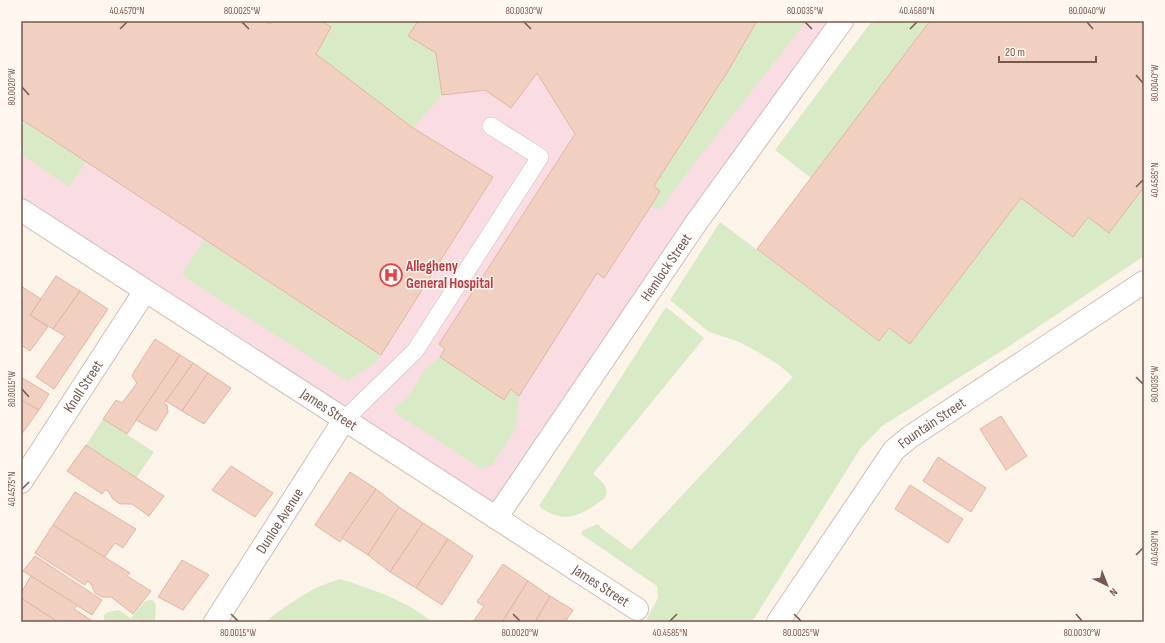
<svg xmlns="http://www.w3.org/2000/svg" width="1165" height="643" font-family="'Sofia Sans Condensed',sans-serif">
<rect width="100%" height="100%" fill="#fcf3e9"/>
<path fill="#fadce3" d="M21 21H842L496 518 21 210Z"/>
<g fill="#d9eac7">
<path d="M321 21H418L408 36 436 53 442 95 413 128 316 54 331 27Z"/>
<path d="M757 21H806C759 85 706 145 660 210L651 206 660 191 654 186 728 71Z"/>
<path d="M872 21H930L811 178 775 150Z"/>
<path d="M21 119 86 162 69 187 21 154Z"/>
<path d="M1144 187V256L1011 345 882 426 860 449 752 622H645L658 598 657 586 581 534 583 530 598 524 601 528 631 550 793 377 779 365 758 352 737 341 709 332 670 300 720 222 879 341 889 328 910 344 1021 198 1088 217 1109 233Z"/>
<path d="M204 240 381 355 376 363 347 381 189 280 182 273Z"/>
<path d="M666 307 704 338 593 474C601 481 610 486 605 498 582 515 564 526 539 506Z"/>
<path d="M440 357 504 400 511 389 519 396 516 429 492 465 482 469 395 413V407L408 397 426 368Z"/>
<path d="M103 419 154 452 136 478 86 445Z"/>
<path d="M340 579C369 588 410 602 432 622H265C289 604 311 587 340 579Z"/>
<path d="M149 600H153L156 605 155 622H104V615L108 612 118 610 131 618 145 601Z"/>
</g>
<g fill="#f1d0c1" stroke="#e3b5a2">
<path d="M21 21H264L270 24 272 21H321L331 27 316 54 413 128 493 177 381 355 21 119Z"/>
<path d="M418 21H757L728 71 654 186 660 191 651 206 604 278 597 273 519 396 511 389 504 400 440 357 445 349 439 344 575 134 537 73 511 108 485 90 442 95 436 53 408 36Z"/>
<path d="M930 21H1144V187L1109 233 1088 217 1073 237 1021 198 910 344 889 328 879 341 757 249Z"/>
<path d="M56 276 80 291 53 329 30 315Z"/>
<path d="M21 286 41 299 30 315 48 327 30 351 21 345Z"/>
<path d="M80 291 108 309 54 389 36 377 65 336 53 329Z"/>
<path d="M155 339 180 355 127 434 103 419 116 400 122 403 137 383 132 376 134 372Z"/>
<path d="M180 355 193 363 164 404 167 405 168 412 156 431 136 420Z"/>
<path d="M193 363 208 373 182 411 166 401Z"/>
<path d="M208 373 231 388 204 424 182 411Z"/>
<path d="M21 377 49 394 39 410 21 400Z"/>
<path d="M21 400 39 410 21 435Z"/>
<path d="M1001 416 1027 456 1006 470 980 429Z"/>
<path d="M86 445 164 496 149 516 132 504H120L113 499 108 491 105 490 102 494 67 471Z"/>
<path d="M938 457 986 488 971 512 923 481Z"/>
<path d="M231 466 273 493 255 517 212 490Z"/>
<path d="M350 472 376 489 340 542 315 525Z"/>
<path d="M910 485 963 519 948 543 895 509Z"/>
<path d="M376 489 399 507 368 555 342 538Z"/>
<path d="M75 492 136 529 123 548 115 543 104 558 53 525Z"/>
<path d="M399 507 423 523 390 572 368 555Z"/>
<path d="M423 523 448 539 416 588 390 572Z"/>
<path d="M53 525 130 573 127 576 151 591 133 614 111 597H102L95 593 91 584 87 581 85 585 35 553Z"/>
<path d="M448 539 473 556 442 605 416 588Z"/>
<path d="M35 556 102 600 92 615 23 571Z"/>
<path d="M182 560 209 575 183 610 158 597Z"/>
<path d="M503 564 528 581 502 622H473L484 606 477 602Z"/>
<path d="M31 576 77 605 74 609 94 622H58L21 598V593Z"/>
<path d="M528 581 550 596 535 622H502Z"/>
<path d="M550 596 573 610 565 622H535Z"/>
<path d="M21 598 58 622H21Z"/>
</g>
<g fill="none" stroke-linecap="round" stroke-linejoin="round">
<g stroke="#d1bcb1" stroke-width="18">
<path id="service" d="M344 420 415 351 540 157 491 126"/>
</g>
<g stroke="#d1bcb1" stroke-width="24">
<g id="minor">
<path id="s1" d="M21 210 637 609"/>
<path id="s2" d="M21 482 145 291"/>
<path id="s3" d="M496 518 696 223 842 21"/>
<path id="s4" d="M215 622 344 420"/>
<path id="s5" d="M778 622 894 450 910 437 1144 282"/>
</g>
</g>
<use href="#service" stroke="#fff" stroke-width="17"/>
<use href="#minor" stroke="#fff" stroke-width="22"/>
</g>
<path fill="none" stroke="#77584d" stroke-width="1.5" d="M242 22 249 29M524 22 531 29M805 22 812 29M1087 22 1093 29M120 29 127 22M910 29 917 22M1136 75 1143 83M22 87 29 95M1136 187 1143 180M1136 377 1143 384M22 389 29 397M22 489 29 482M1136 555 1143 548M231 614 238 621M513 614 520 621M794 614 801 621M1076 614 1082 621M670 621 677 614"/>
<defs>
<g id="hospital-ring" transform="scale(1.15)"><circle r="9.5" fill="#fff7f0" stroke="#e0444e" stroke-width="1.5"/><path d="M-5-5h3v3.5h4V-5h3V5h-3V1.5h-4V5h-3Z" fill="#e0444e"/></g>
</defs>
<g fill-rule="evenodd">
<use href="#hospital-ring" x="391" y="275"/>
</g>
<g text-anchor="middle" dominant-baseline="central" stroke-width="3" stroke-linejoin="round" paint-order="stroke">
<g font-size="15" font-weight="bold" fill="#be3a42" stroke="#fff7f0" text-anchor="start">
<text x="406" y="266">Allegheny<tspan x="406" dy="17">General Hospital</tspan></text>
</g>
<g font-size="15" fill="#77584d" stroke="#fff7f0">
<text stroke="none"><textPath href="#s3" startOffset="303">Hemlock Street</textPath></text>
<text stroke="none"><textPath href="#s2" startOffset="114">Knoll Street</textPath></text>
<text stroke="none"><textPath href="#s1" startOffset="367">James Street</textPath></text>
<text stroke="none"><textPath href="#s5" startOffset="254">Fountain Street</textPath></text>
<text stroke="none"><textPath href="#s4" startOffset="120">Dunloe Avenue</textPath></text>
<text stroke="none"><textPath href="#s1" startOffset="691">James Street</textPath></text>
</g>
</g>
<rect width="1165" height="643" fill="none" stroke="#fff7f0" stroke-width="44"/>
<g transform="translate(1107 585) rotate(137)" stroke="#fff7f0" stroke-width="3" paint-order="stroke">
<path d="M0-3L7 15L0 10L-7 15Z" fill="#77584d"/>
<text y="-6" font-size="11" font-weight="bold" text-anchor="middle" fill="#77584d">N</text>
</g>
<path d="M999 56v6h97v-6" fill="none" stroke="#77584d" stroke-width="2"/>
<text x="1005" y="56" font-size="12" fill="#77584d" stroke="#fff7f0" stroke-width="3" paint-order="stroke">20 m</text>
<rect x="22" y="22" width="1121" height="599" fill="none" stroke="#77584d" stroke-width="1.5"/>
<g font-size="10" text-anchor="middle" fill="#77584d">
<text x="127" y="14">40.4570°N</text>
<text x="242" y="14">80.0025°W</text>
<text x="524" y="14">80.0030°W</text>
<text x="805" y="14">80.0035°W</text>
<text x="917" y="14">40.4580°N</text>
<text x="1087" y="14">80.0040°W</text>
<text transform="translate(1154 83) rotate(-90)" y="4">80.0040°W</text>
<text transform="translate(11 87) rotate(-90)" y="4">80.0020°W</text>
<text transform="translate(1154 180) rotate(-90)" y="4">40.4585°N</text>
<text transform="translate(1154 384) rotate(-90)" y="4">80.0035°W</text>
<text transform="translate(11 389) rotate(-90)" y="4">80.0015°W</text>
<text transform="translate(11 489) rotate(-90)" y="4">40.4575°N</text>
<text transform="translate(1154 548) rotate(-90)" y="4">40.4590°N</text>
<text x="238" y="636">80.0015°W</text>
<text x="520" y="636">80.0020°W</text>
<text x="670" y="636">40.4585°N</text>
<text x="801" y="636">80.0025°W</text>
<text x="1082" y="636">80.0030°W</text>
</g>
</svg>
